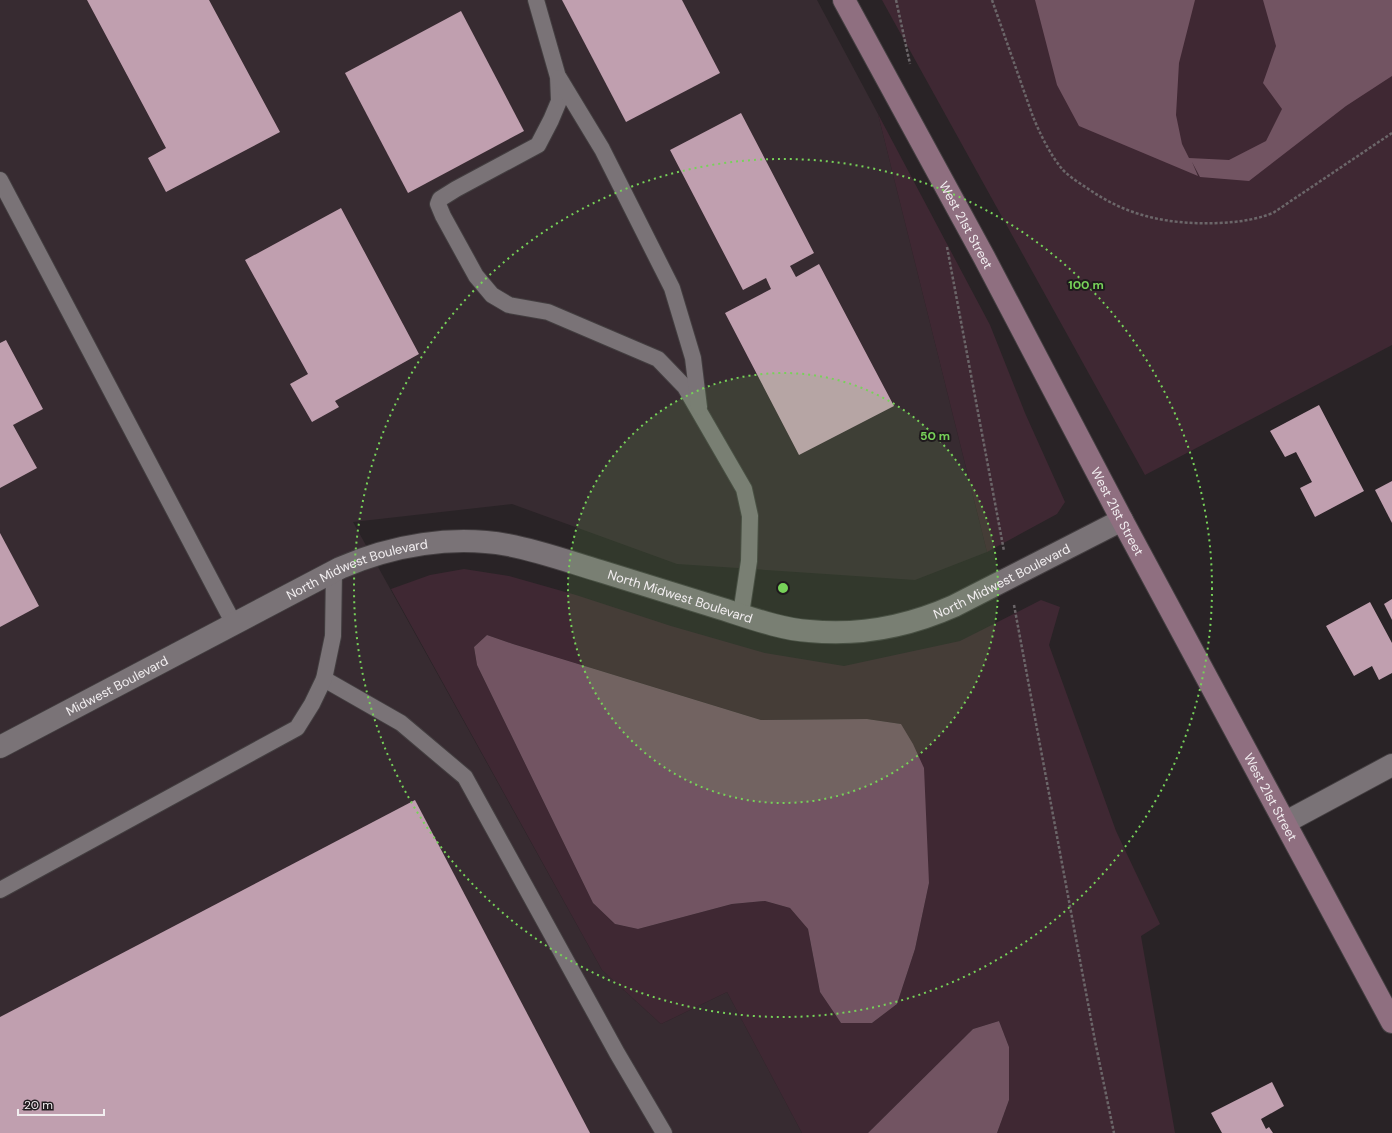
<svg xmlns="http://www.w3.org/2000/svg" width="1392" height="1133" font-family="'DM Sans',sans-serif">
<rect width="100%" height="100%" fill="#292326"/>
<path fill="#372b31" d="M0 0H817L878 114 987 552 915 580 677 564 512 504 353 522 602 970 661 1024 727 992 802 1133H0Z"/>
<g fill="#3f2833" fill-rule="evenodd">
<path d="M882 0H1392V345L1145 475Z"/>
<path d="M878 114 990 325 1025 413 1065 502 1057 514 987 552Z"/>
<path d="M464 569 509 576 576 595 671 626 765 653 844 666 960 641 1041 600 1060 607 1049 645 1116 831 1160 924 1141 936 1175 1133H997L1009 1100V1047L999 1021 973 1029 868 1133H802L727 992 661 1024 602 970 391 589 430 575ZM487 635 513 644 761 720 867 719 901 724 929 883 915 949 897 1004 872 1023H841L820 992 808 929 790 908 765 901 732 904 638 929 615 924 593 903 477 665 474 647Z"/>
</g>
<g fill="#725462">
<path d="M1035 0H1195L1179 63 1176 115 1182 144 1189 158 1229 160 1266 141 1282 109 1263 83 1276 46 1263 0H1392V76L1346 106 1249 181 1200 177 1192 162 1198 176 1079 126 1057 85Z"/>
<path d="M487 635 513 644 761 720 867 719 901 724 913 744 924 768 929 883 915 949 897 1004 872 1023H841L820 992 808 929 790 908 765 901 732 904 638 929 615 924 593 903 477 665 474 647Z"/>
<path d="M999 1021 1009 1047V1100L997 1133H868L973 1029Z"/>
</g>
<g fill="#c09faf">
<path d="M87 0H209L280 132 166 192 148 158 166 148Z"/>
<path d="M562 0H682L720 73 626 122Z"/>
<path d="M461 11 524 131 408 193 345 73Z"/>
<path d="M741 113 814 253 790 266 796 277 819 264 894 406 799 455 725 313 771 289 766 278 743 290 670 150Z"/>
<path d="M341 208 419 354 335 401 339 407 312 422 290 384 308 374 245 260Z"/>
<path d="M6 340 43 409 13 425 37 468 0 488V343Z"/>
<path d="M1319 405 1364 491 1315 517 1300 488 1312 482 1296 452 1285 457 1270 431Z"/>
<path d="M1392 481V523L1375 490Z"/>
<path d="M0 533 39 606 0 627Z"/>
<path d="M1392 599V620L1384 604Z"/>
<path d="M1370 602 1392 643V673L1379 680 1372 666 1354 676 1326 626Z"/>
<path d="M415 800 590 1133H0V1017Z"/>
<path d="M1272 1082 1284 1106 1261 1119 1266 1129 1269 1127 1273 1133H1222L1211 1113Z"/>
</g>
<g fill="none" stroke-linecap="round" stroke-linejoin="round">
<g stroke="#433e40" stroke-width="18">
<g id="lane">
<path d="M536 0 558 77 559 101 551 120 538 145 456 189 440 199 438 204 443 216 476 276 492 295 509 305 548 312 658 359 685 387 744 489 750 516 749 561 741 614"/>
<path d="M559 78 602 149 672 288 693 358 699 407"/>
<path d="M0 180 234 624"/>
<path d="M324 679 401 723 465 777 617 1053 664 1133"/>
<path d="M0 890 297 728 312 704 324 679 333 636 334 571"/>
</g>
</g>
<g stroke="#433e40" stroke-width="24">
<g id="street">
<path id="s1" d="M0 747 340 568C393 545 452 535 508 545 540 551 570 562 600 571 639 583 678 595 716 607 746 616 778 629 809 631 859 636 909 626 954 606L1122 520"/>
<path d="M1286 822 1392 765"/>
</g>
</g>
<g stroke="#433e40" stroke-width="24">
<g id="secondary">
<path id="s2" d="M844 0 984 257 1122 520 1392 1022"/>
</g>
</g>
<g stroke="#6b6669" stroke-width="2.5" stroke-dasharray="3 2" stroke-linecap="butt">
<path d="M896 0 910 64"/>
<path d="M992 0 1032 114C1039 132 1050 155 1063 170 1070 177 1079 183 1087 188 1128 217 1170 225 1220 223 1239 222 1254 220 1273 213L1392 133"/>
<path d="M947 247 1004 551"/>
<path d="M1014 605 1095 1041 1114 1133"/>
</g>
<use href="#lane" stroke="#7a7377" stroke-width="16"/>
<use href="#street" stroke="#7a7377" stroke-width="22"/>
<use href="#secondary" stroke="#8f6f80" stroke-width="22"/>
</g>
<circle cx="783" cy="588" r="215" fill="#77d259" fill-opacity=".12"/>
<g fill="none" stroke="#77d259" stroke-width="2" stroke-dasharray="2 4">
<circle cx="783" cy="588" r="215"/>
<circle cx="783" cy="588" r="429"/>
</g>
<g text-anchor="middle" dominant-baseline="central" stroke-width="4" stroke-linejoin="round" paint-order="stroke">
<g font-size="13" fill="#f2eef0" stroke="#1f1a1d">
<text stroke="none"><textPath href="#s2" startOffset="256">West 21st Street</textPath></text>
<text stroke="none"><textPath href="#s2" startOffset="580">West 21st Street</textPath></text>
<text stroke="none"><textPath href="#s1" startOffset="400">North Midwest Boulevard</textPath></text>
<text stroke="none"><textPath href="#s1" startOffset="1072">North Midwest Boulevard</textPath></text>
<text stroke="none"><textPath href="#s1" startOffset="736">North Midwest Boulevard</textPath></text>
<text stroke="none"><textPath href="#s1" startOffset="132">Midwest Boulevard</textPath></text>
<text stroke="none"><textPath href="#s2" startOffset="904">West 21st Street</textPath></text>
</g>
</g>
<circle cx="783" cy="588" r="6" fill="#77d259" stroke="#1f1a1d" stroke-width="2"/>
<g font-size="12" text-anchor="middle" font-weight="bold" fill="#77d259" stroke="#1f1a1d" stroke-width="4" stroke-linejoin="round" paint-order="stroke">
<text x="1086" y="289">100 m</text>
<text x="935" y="440">50 m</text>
</g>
<path d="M18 1109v6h86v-6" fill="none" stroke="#f2eef0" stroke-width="2"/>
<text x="24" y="1109" font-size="12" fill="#f2eef0" stroke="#1f1a1d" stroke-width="3" paint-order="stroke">20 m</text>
</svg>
